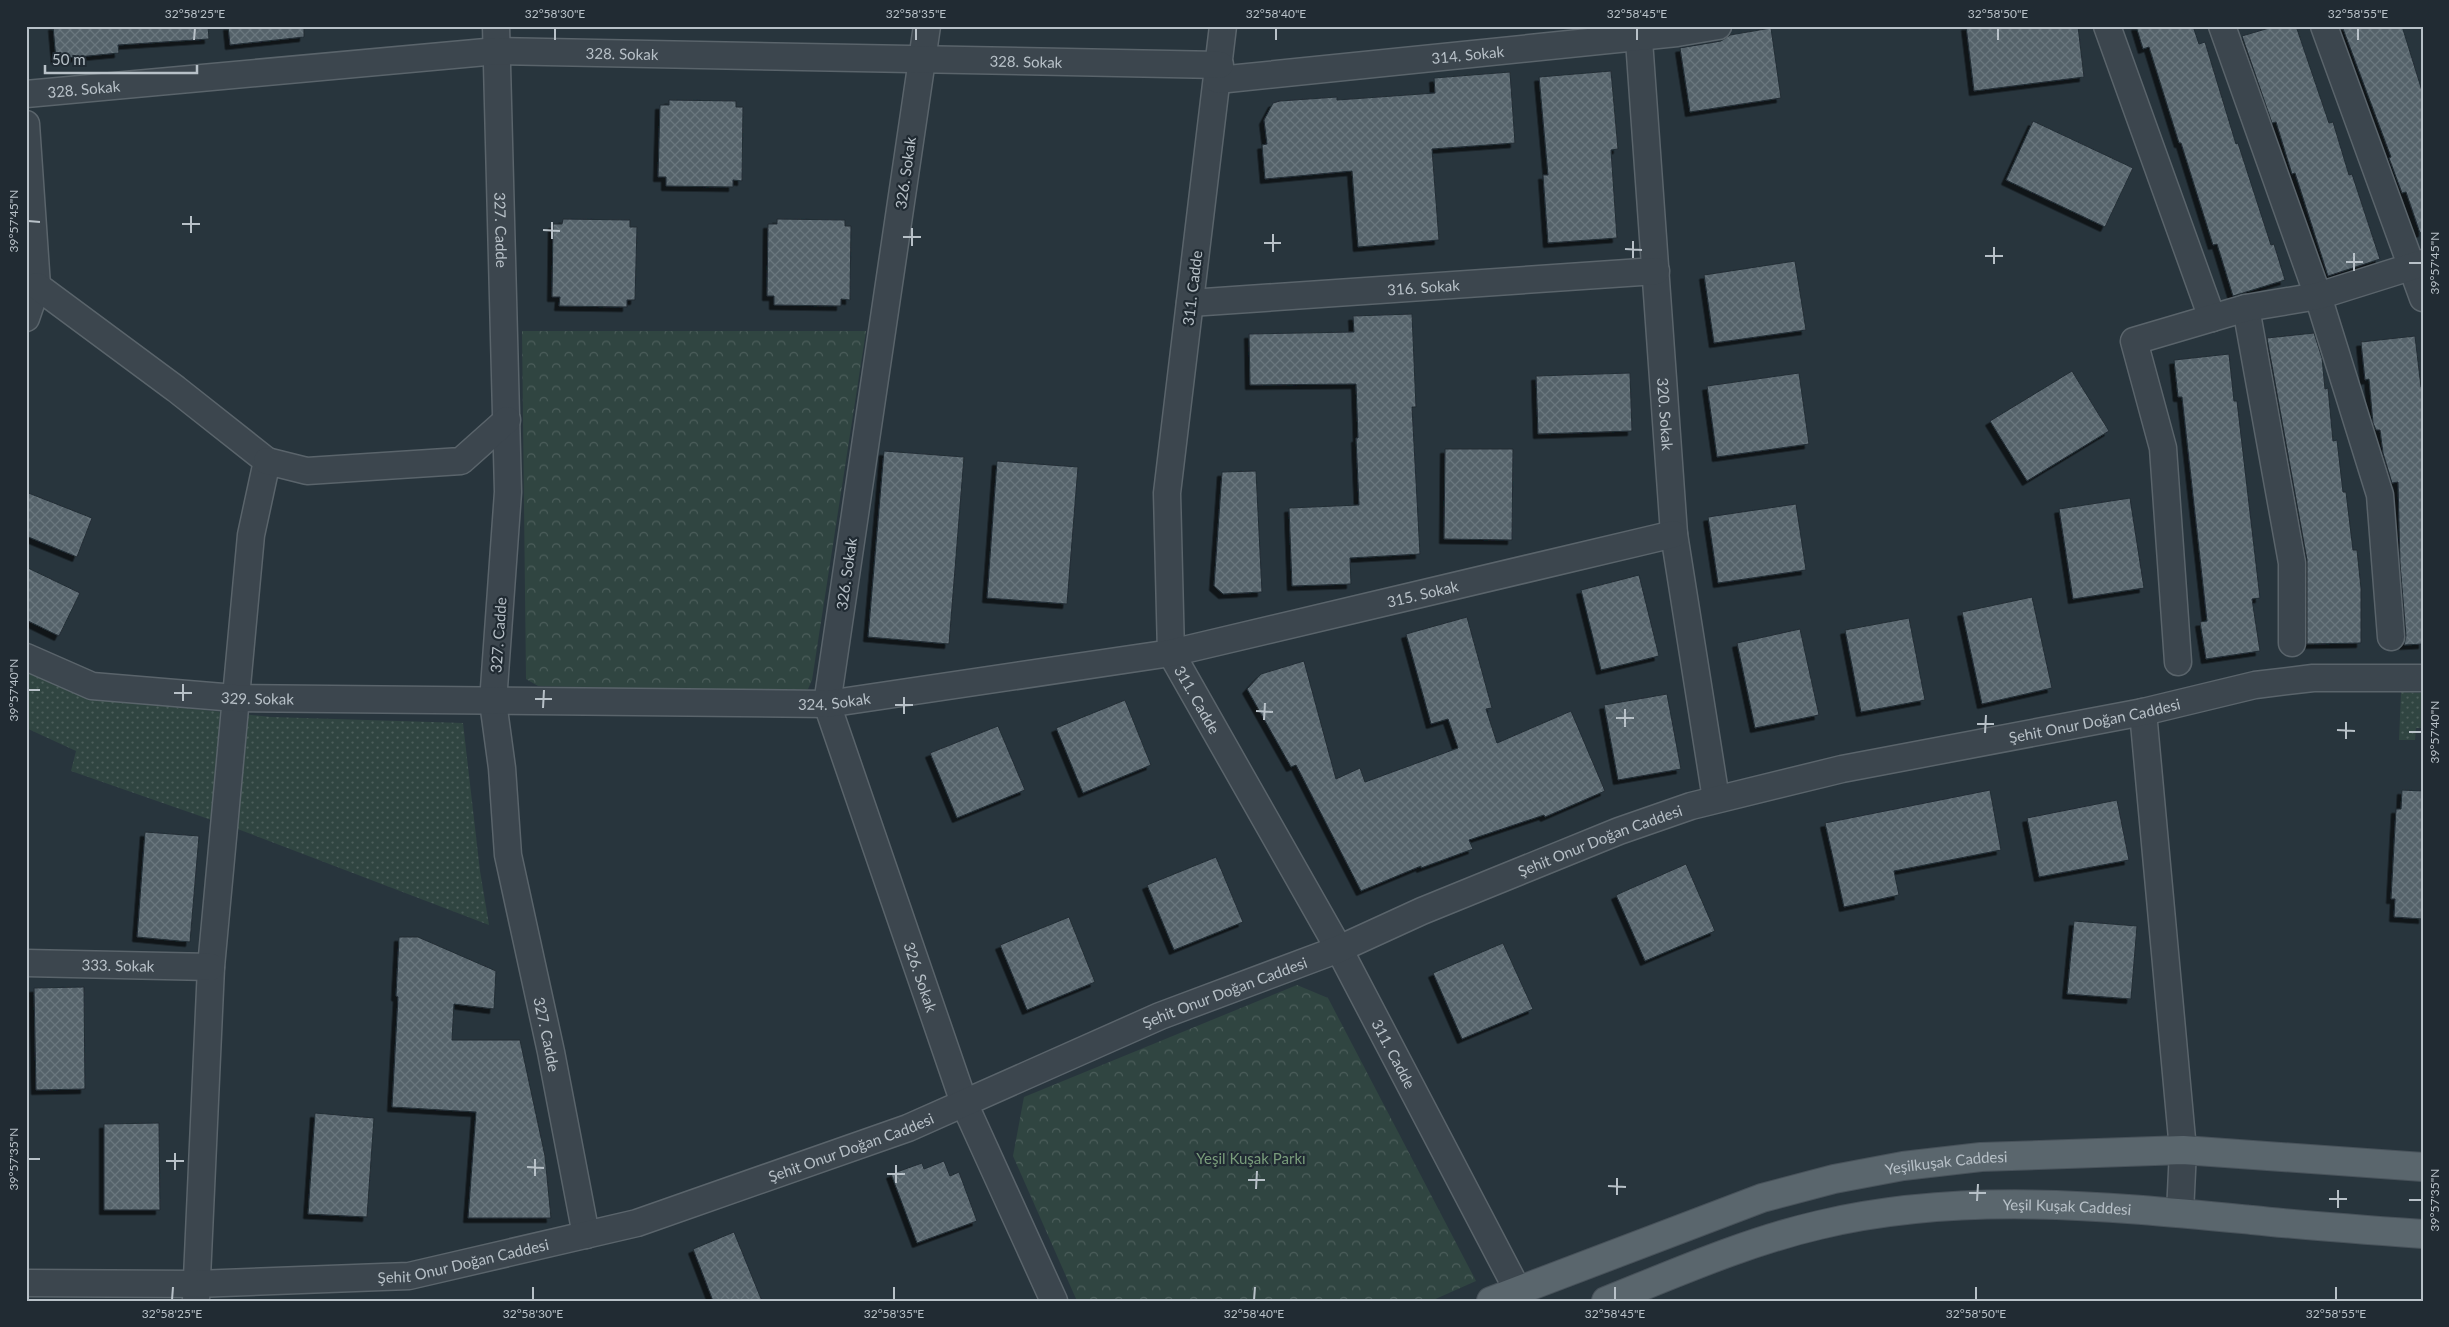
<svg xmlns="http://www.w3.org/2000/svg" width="2449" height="1327" font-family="Lato,sans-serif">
<defs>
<pattern id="grass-dots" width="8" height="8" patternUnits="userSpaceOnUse" patternTransform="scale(1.25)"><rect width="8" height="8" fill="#304541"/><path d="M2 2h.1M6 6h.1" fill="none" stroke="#4c5e5b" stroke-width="1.8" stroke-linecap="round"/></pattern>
<pattern id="forest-crowns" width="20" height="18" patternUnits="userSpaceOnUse" patternTransform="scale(1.25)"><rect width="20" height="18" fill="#304541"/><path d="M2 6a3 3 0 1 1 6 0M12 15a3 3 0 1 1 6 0" fill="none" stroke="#4c5e5b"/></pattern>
<pattern id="building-cross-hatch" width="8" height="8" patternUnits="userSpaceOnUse" patternTransform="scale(1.25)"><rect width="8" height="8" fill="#54626a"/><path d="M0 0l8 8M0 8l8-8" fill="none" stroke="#6a777e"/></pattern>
<filter id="shadow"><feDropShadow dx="-4.5" dy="4.5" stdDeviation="0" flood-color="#0009"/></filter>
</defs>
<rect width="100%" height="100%" fill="#28353d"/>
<g fill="url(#grass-dots)">
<path d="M26 668 101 699 271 717 463 723 480 871 489 925 243 831 71 771 76 751 26 728Z"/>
<path d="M2401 692 2423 693V728H2416L2415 740H2399Z"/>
</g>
<g fill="url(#forest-crowns)">
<path d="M522 331H866L812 680 808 689 794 693 538 686 526 679Z"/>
<path d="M1297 985 1328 998 1476 1281 1431 1301H1077L1013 1156 1024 1097Z"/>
</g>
<g fill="url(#building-cross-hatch)" stroke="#232d35" filter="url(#shadow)">
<path d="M53 26H208L209 39 118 45 119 53 56 59Z"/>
<path d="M228 26H304V37L230 45Z"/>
<path d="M1966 26H2078L2084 77 1974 91Z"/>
<path d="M2136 26H2193L2199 44 2205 42 2236 144 2238 143 2271 245 2274 244 2285 280 2233 296 2217 244 2213 245 2181 143H2179L2149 47 2143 49Z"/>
<path d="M2276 26H2296L2329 123 2333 122 2349 175 2352 174 2380 259 2328 276 2295 173 2292 174 2276 122 2272 123 2242 36Z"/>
<path d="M2342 26H2402L2423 94V232L2420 233 2406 192 2402 193 2389 158 2391 157Z"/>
<path d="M1771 28 1781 98 1690 112 1680 48 1721 41 1730 35Z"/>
<path d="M1611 71 1618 149 1611 150 1617 238 1548 243 1543 175H1548L1539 77Z"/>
<path d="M1510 72 1515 143 1432 149 1439 240 1358 247 1352 171 1265 179 1262 145 1267 144 1264 120 1273 103 1280 101 1337 97V100L1435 93 1434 78Z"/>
<path d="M669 100 736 101V107H743L742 181 733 180V187L666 186V177H658L660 105H669Z"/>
<path d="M2033 121 2133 168 2105 227 2006 180Z"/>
<path d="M563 219 630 220V227H637L635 300H627V307L559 306 560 297H552L553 224H562Z"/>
<path d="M777 219 845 220V226H851L850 300 841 299V306L774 305V296H767L768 224H777Z"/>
<path d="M1795 261 1806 330 1714 343 1704 275Z"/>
<path d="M1412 314 1416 407H1412L1420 554 1350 558 1351 584 1292 586 1289 508 1359 505 1356 438H1358L1356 384 1250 385 1249 334 1354 332 1353 316Z"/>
<path d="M2314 333 2322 358 2325 389 2328 388 2333 441 2337 440 2343 492H2346L2353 550H2357L2361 588V643L2307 644V560L2267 338Z"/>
<path d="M2415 336 2421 387H2423V644L2404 645 2406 636 2400 563 2398 482 2392 483 2383 453 2380 430H2376L2373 423 2369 379 2365 380 2361 342Z"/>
<path d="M2229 354 2234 401H2237L2260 598 2252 599 2260 651 2206 659 2200 622 2207 621 2182 397H2178L2174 360Z"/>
<path d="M2072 371 2109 431 2027 481 1990 421Z"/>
<path d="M1630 373 1632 431 1538 434 1536 376Z"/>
<path d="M1799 373 1809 444 1717 457 1707 386Z"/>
<path d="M1445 449H1513L1512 540 1444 539Z"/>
<path d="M884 451 964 457 949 644 868 637Z"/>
<path d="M997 461 1078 467 1067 604 987 598Z"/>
<path d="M1256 471 1262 592 1223 594 1214 586 1222 472Z"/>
<path d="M26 492 92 518 77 557 26 536Z"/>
<path d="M2130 498 2144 588 2073 599 2059 509Z"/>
<path d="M1796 504 1806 570 1718 583 1708 517Z"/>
<path d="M26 567 80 593 59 636 26 620Z"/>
<path d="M1639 575 1659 656 1601 670 1581 590Z"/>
<path d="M2032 597 2052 688 1982 704 1962 612Z"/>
<path d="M1467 617 1492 708 1486 709 1497 743 1571 711 1605 791 1545 817 1544 815 1469 840 1473 849 1421 868V866L1361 891 1296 765 1291 767 1247 689 1261 674 1304 661 1336 779 1360 768 1365 782 1458 748 1448 719 1431 724 1406 634Z"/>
<path d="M1909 618 1925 700 1861 712 1845 630Z"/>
<path d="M1800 629 1819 715 1755 728 1737 643Z"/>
<path d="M1667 694 1681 769 1618 780 1604 705Z"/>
<path d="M1125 700 1151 765 1083 793 1056 728Z"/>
<path d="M998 726 1025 790 957 818 930 753Z"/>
<path d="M1990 790 2001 850 1894 871 1899 895 1844 907 1825 823Z"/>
<path d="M2402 790 2423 791V919L2394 917 2395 899H2391L2396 809H2401Z"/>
<path d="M2117 800 2129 860 2039 877 2027 818Z"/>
<path d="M145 832 199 836 190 942 137 937Z"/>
<path d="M1216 857 1243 922 1174 950 1147 885Z"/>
<path d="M1686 864 1715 931 1645 961 1616 895Z"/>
<path d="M1069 917 1095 982 1027 1010 1000 945Z"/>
<path d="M2074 921 2137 926 2131 999 2067 994Z"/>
<path d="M399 937H418L496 971 494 1009 454 1004 452 1040H520L545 1156 551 1218H468L476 1112 392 1107 398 997 396 996Z"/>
<path d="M1503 943 1533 1009 1462 1039 1433 973Z"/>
<path d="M84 987 85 1089 36 1090 34 988Z"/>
<path d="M315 1113 374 1118 367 1217 308 1214Z"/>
<path d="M159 1123 160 1210H104V1124Z"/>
<path d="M944 1161 950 1176 959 1172 977 1221 917 1243 891 1174 922 1163 924 1169Z"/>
<path d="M734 1232 762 1301H713L693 1249Z"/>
</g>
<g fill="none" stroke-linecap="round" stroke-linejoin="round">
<g stroke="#5a646b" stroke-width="29">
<g id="minor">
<path id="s1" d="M496 26 508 492 493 702 502 768 508 855 551 1052 586 1235"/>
<path id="s2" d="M927 26 827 704 964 1103 1054 1301"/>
<path id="s3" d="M1223 26 1167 493 1171 653 1339 949 1517 1289 1519 1301"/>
<path id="s4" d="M1638 26 1674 534 1716 799"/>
<path d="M2107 26 2212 318"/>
<path d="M2222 26 2318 296 2380 495 2391 637"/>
<path d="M2324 26 2423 298"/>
<path id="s5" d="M1218 80 1677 33 1718 26"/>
<path id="s6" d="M26 94 497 51 1220 65"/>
<path d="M26 124 37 286 26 318"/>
<path d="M37 286 176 389 267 461 251 535 211 967 196 1300"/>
<path id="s7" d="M1190 303 1656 271"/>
<path d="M2246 308 2292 563V643"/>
<path d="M267 461 307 471 461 461 507 420"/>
<path id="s8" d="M26 657 92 686 235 698 827 704 1171 653 1674 534"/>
<path d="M2178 662 2163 448 2134 341 2246 308 2318 296 2423 263"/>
<path d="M2143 712 2183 1150 2180 1213"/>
<path id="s9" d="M26 963 211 967"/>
<path id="s10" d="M26 1283 196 1284 409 1276 637 1223 908 1128 1160 1016 1339 949 1422 911 1619 831 1691 806 1842 769 2143 712 2255 685 2313 678H2423"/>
</g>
</g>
<g stroke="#48525a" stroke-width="30">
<g id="major">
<path id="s11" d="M1491 1301 1762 1198 1834 1179 1903 1166 1981 1157 2183 1150 2423 1167"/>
<path id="s12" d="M1606 1301C1676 1273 1746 1242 1819 1225 1961 1191 2108 1206 2252 1220 2309 1226 2366 1230 2423 1234"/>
</g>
</g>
<use href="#minor" stroke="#3c464e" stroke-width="26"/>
<use href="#major" stroke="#5a666d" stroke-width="28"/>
</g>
<path fill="none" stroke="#b8c1c8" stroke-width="2" d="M194 40 195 28M555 40V28M916 40V28M1276 40V28M1637 40V28M1998 40V28M2358 40V28M28 221 40 222M182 224H200M543 230 560 231M191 233V216M903 237H921M552 239V222M1264 243H1281M912 246V228M1625 249 1642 250M1273 252V234M1985 256H2003M1633 258V241M2346 262H2363M2409 263H2422M1994 264V247M2354 271V253M28 690H40M174 693H192M535 699H552M183 701V684M895 705H913M543 708 544 690M1256 711 1273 712M904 714V697M1616 718H1634M1264 720 1265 703M1977 724H1994M1625 727V709M2337 730 2355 731M2409 732H2422M1985 733 1986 715M2346 739V722M28 1159H40M166 1161H184M527 1167 544 1168M175 1170V1153M887 1174H905M535 1176V1159M1248 1180H1265M896 1183V1165M1608 1186 1626 1187M1256 1189 1257 1171M1969 1193H1986M1617 1195V1178M2329 1199H2347M2409 1200H2422M1977 1201 1978 1184M2338 1208V1190M172 1300 173 1287M533 1300V1287M894 1300V1287M1254 1300 1255 1287M1615 1300V1287M1976 1300V1287M2336 1300V1287"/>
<g text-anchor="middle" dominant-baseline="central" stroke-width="4.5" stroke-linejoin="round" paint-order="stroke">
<g font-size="15" fill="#b8c1c8" stroke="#212b33">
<text stroke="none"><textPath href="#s6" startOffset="598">328. Sokak</textPath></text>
<text stroke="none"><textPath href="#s5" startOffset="251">314. Sokak</textPath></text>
<text stroke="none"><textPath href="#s6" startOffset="1002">328. Sokak</textPath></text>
<text stroke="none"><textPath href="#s6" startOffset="58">328. Sokak</textPath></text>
<text transform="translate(905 173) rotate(-82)">326. Sokak</text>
<text stroke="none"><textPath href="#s1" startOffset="204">327. Cadde</textPath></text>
<text stroke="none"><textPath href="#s7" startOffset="234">316. Sokak</textPath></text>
<text transform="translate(1192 288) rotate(-83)">311. Cadde</text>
<text stroke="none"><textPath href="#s4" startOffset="389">320. Sokak</textPath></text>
<text transform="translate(846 574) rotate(-82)">326. Sokak</text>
<text stroke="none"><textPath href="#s8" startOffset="1414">315. Sokak</textPath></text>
<text transform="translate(498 635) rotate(-86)">327. Cadde</text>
<text stroke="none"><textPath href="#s8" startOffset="238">329. Sokak</textPath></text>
<text stroke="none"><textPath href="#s3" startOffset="684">311. Cadde</textPath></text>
<text stroke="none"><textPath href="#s8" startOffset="815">324. Sokak</textPath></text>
<text stroke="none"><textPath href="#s10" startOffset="2164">Şehit Onur Doğan Caddesi</textPath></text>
<text stroke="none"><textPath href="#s10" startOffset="1654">Şehit Onur Doğan Caddesi</textPath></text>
<text stroke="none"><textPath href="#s9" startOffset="92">333. Sokak</textPath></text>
<text stroke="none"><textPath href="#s2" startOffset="974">326. Sokak</textPath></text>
<text stroke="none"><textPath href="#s10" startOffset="1249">Şehit Onur Doğan Caddesi</textPath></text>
<text stroke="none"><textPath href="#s1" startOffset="1014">327. Cadde</textPath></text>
<text stroke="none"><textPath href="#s3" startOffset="1089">311. Cadde</textPath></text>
<text stroke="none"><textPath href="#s10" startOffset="844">Şehit Onur Doğan Caddesi</textPath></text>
<text stroke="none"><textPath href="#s11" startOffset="478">Yeşilkuşak Caddesi</textPath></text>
<text stroke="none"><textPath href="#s12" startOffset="476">Yeşil Kuşak Caddesi</textPath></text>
<text stroke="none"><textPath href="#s10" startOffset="439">Şehit Onur Doğan Caddesi</textPath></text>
</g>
<g font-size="15" fill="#799c7b" stroke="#212b33">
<text x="1251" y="1158">Yeşil Kuşak Parkı</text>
</g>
</g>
<rect width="2449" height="1327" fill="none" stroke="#212b33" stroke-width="55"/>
<path d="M45 65v8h152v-8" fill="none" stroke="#b8c1c8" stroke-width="2.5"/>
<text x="52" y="65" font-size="15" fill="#b8c1c8" stroke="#212b33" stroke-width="4" paint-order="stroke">50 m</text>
<rect x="28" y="28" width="2394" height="1272" fill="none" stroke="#b8c1c8" stroke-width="2"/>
<g font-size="12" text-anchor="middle" fill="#b8c1c8">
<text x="195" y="18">32°58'25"E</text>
<text x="555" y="18">32°58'30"E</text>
<text x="916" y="18">32°58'35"E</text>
<text x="1276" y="18">32°58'40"E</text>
<text x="1637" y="18">32°58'45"E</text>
<text x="1998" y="18">32°58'50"E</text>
<text x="2358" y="18">32°58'55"E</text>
<text transform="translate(14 221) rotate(-90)" y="4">39°57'45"N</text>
<text transform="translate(2435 263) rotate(-90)" y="4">39°57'45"N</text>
<text transform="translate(14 690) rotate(-90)" y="4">39°57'40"N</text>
<text transform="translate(2435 732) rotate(-90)" y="4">39°57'40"N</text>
<text transform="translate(14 1159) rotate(-90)" y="4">39°57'35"N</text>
<text transform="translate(2435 1200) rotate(-90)" y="4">39°57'35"N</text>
<text x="172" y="1318">32°58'25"E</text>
<text x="533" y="1318">32°58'30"E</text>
<text x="894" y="1318">32°58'35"E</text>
<text x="1254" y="1318">32°58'40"E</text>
<text x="1615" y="1318">32°58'45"E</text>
<text x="1976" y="1318">32°58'50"E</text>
<text x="2336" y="1318">32°58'55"E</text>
</g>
</svg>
